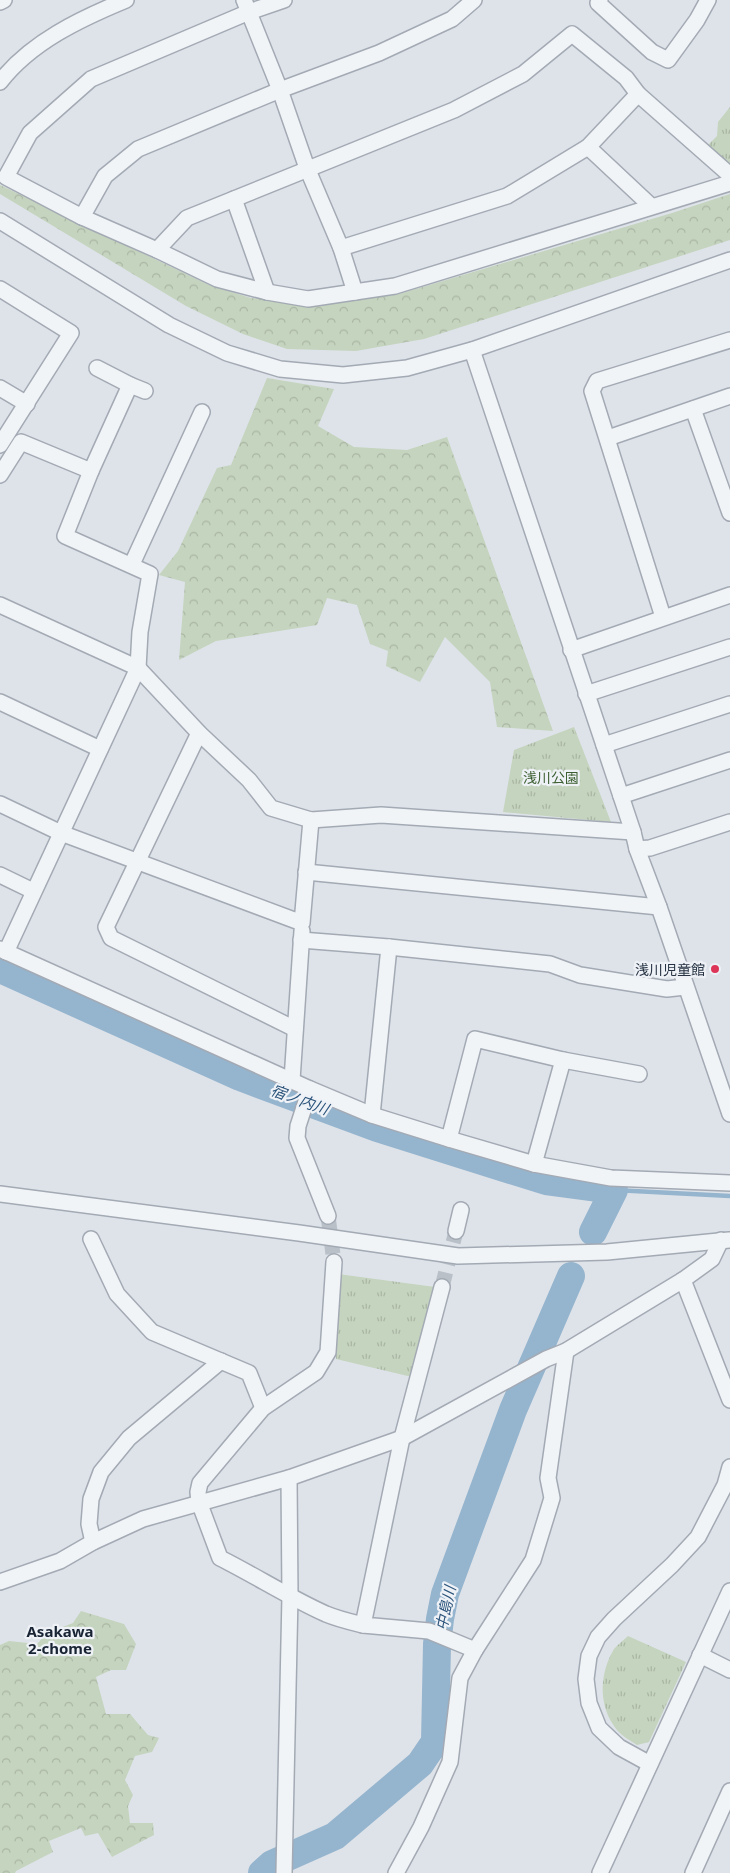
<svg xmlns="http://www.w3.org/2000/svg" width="730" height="1873" font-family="'Noto Sans','Noto Sans JP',sans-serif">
<defs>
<pattern id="grass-tufts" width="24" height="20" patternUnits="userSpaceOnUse" patternTransform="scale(1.25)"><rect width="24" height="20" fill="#c5d4be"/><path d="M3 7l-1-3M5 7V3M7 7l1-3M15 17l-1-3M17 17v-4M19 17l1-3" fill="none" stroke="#a9b6a4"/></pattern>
<pattern id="forest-crowns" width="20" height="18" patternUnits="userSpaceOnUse" patternTransform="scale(1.25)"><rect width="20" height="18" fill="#c5d4be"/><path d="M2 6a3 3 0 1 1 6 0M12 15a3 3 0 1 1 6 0" fill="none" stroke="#a9b6a4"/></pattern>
</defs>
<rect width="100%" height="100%" fill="#dee3e9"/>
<g fill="url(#grass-tufts)">
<path d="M730 107V168L706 147 717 136 718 122Z"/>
<path d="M574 727 611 822 503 812 514 750Z"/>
<path d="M338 1274 435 1287 412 1377 336 1359Z"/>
<path d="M628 1636 686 1662 649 1742 637 1745C629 1740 619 1734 614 1726 598 1703 600 1672 614 1649 618 1644 624 1640 628 1636Z"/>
</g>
<g fill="url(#forest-crowns)">
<path d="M0 185 209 285 251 298 321 305 399 294 672 213 730 194V240L424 339 356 351 287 349 243 334 186 306 0 194Z"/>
<path d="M267 378 334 389 318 426 354 447 407 450 447 437 553 731 497 727 490 682 445 637 420 682 386 666 388 651 370 644 357 605 327 598 317 625 216 641 179 660 185 582 159 575 178 551 217 468 231 465Z"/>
<path d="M81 1611 124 1624 136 1644 126 1670H111L96 1677 106 1714H130L148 1735 159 1738 152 1752 135 1756 125 1780 133 1795 128 1806 130 1823H153L154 1835 112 1857 98 1833 85 1836 81 1828 49 1841 53 1852 16 1871 15 1873H0V1645L9 1641 37 1644 47 1633 73 1623Z"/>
</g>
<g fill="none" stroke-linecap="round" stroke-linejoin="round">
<path stroke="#95b4ce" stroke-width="4.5" d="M614 1190 730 1196"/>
<g stroke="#95b4ce" stroke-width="28">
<path d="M0 969 240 1077 377 1128 546 1181 614 1190 593 1232"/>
<path d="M262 1873 272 1864 335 1836 420 1764 435 1742 437 1644 440 1619 445 1594 513 1410 571 1276"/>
</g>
<g stroke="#b9c0c8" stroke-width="15" stroke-dasharray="15 8" stroke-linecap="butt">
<path d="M328 1216 334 1262"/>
<path d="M442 1287 456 1231"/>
</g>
<g stroke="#a3aab4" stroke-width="18">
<g id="minor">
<path d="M244 0 280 90 307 168 341 248 355 292"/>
<path d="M284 0 249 12 91 79 30 133 6 177 82 217 157 250 217 279 267 292 308 299 395 286 730 183"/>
<path d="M600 0 598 3 652 52 668 60 697 20 708 0"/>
<path d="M0 2 4 0"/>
<path d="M0 82C31 42 80 19 126 0"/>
<path d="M638 94 730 175"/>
<path d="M588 147 651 206"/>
<path d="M234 199 267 292"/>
<path d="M82 217 105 176 138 149 280 90 379 53 452 19 474 0"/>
<path d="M0 221 169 325 227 353 280 369 343 375 407 368 472 350 730 260"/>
<path d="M157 250 187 218 454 110 523 74 572 34 626 78 638 94 588 147 507 196 341 248"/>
<path d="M0 289 71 333 0 445"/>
<path d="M472 350 633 832 637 849 659 907 730 1114"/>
<path d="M130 385 145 391"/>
<path d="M0 388 27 404"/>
<path d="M693 409 730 513"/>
<path d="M608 438 730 396"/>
<path d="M91 471 130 385 97 368"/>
<path d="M0 475 21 442 91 471 65 536 150 574 140 632 138 668 6 952"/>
<path d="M132 564 202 412"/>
<path d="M0 605 138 668 199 733 249 780 271 808 311 820 381 815 633 832"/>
<path d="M663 617 592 391 597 381 730 340"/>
<path d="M571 650 730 595"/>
<path d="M586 694 730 647"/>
<path d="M0 702 100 749"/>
<path d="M199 733 106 927 111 938 295 1029"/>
<path d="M604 745 730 704"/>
<path d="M621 796 730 760"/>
<path d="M0 804 61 833 302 923 311 820"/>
<path d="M637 849 650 848 730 822"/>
<path d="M306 872 659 907"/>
<path d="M0 875 33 891"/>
<path d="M301 940 389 947 550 964 580 975 667 989 685 987"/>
<path d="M0 949 310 1089 372 1115 449 1139 534 1164 611 1178 730 1183"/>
<path d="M292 1080 302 931"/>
<path d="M310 1089 298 1126 297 1138 328 1216"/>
<path d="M372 1115 389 947"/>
<path d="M449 1139 475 1039 563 1060 639 1074"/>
<path d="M534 1164 563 1060"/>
<path d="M0 1194 299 1233 458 1256 607 1252 729 1240"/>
<path d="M456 1231 461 1210"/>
<path d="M91 1239 117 1294 152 1332 249 1373 263 1408"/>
<path d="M334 1262 328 1352 316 1372 263 1408 200 1483 198 1492 199 1502 220 1558C256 1576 290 1598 326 1614 338 1619 351 1622 363 1625"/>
<path d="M683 1280 730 1400"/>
<path d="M442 1287 402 1438 363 1625 429 1631 475 1650 533 1560 552 1498 548 1478 566 1351"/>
<path d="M93 1542 89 1524 91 1499 101 1472 129 1438 221 1361"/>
<path d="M0 1582 60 1561 93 1542 143 1519 289 1478 402 1438 546 1359 566 1351 683 1280 712 1259 721 1240"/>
<path d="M700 1655 730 1670"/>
<path d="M650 1764 619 1747 599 1728 589 1703 586 1679 589 1656 598 1637 614 1619 672 1565 698 1537 725 1485 730 1467"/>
<path d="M284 1873 290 1596 289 1478"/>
<path d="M396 1873 421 1827 450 1762 460 1678 475 1650"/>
<path d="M600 1873 730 1591"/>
<path d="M693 1873 730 1791"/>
</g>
</g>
<use href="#minor" stroke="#f1f4f7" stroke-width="15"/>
</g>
<circle fill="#dd3558" stroke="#eef2f7" stroke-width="2" cx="715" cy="969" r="5"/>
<g text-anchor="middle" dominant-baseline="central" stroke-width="4.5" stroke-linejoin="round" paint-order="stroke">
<g font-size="14" fill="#3d5f31" stroke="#eef2f7">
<text x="551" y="777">浅川公園</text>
</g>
<g font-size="14" fill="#263242" stroke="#eef2f7" text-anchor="end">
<text x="705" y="969">浅川児童館</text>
</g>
<g font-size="15" font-style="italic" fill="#2b537a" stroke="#eef2f7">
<text transform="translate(300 1099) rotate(20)">宿ノ内川</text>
<text transform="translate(445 1608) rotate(-78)">中島川</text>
</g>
<g font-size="15" font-weight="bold" fill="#182333" stroke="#eef2f7">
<text x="60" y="1631">Asakawa<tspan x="60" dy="17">2-chome</tspan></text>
</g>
</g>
</svg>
